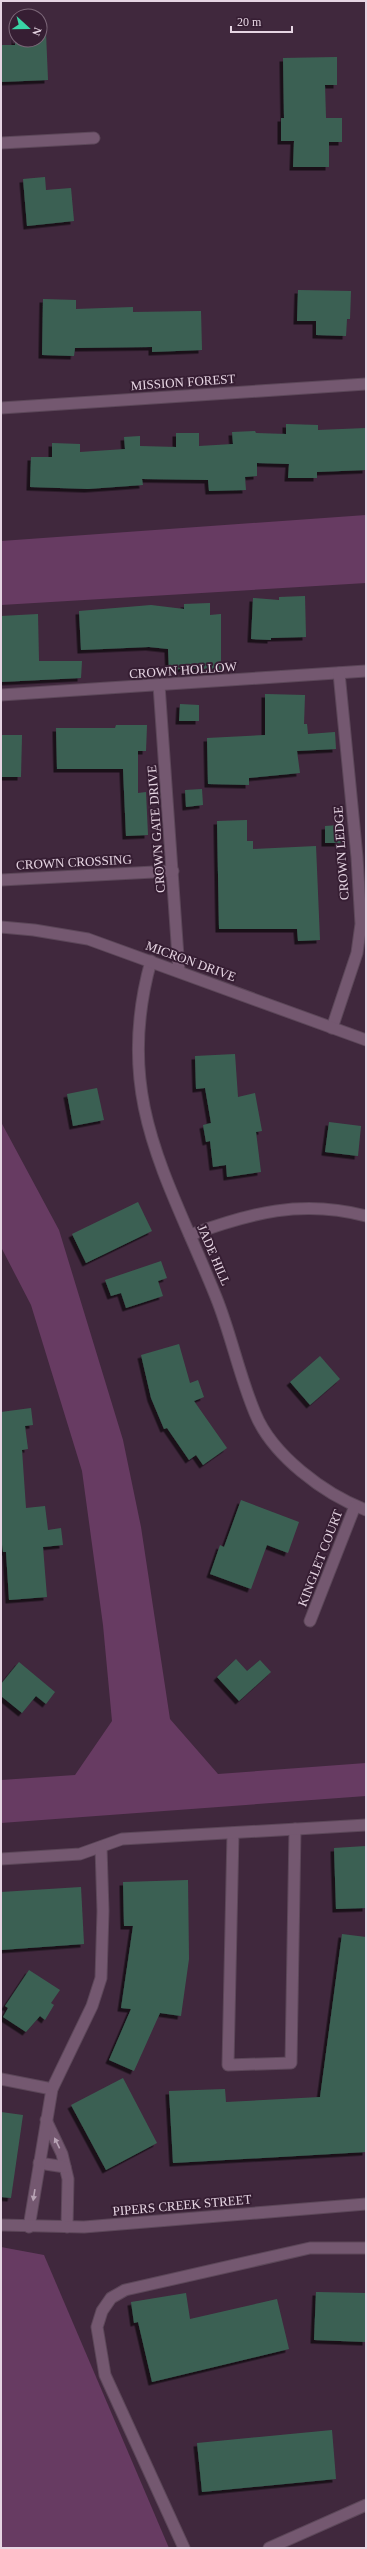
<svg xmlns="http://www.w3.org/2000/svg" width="367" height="2549" font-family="'Times New Roman',serif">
<defs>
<filter id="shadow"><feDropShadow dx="-3.5" dy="3.5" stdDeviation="0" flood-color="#0009"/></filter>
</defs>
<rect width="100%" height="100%" fill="#40283d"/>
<g fill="#673b62">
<path d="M366 515V583L1 605V541Z"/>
<path d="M1 1122 59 1230 123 1440 141 1527 170 1719 218 1774 366 1763V1796L1 1823V1780L75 1775 112 1721 103 1625 82 1471 31 1305 1 1247Z"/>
<path d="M1 2247 44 2255 169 2548H1Z"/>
</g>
<g fill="#3b6153" filter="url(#shadow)">
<path d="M40 33H46L48 80 1 82V45H15V34L16 40H40Z"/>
<path d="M337 57V85H325L326 118H342V142H329V167H293L294 141H281V118H284L283 58Z"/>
<path d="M45 177 46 190 71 188 74 221 27 226 23 179Z"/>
<path d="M298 290 351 291 350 319H347L346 336 316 335V321H297Z"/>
<path d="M43 299 76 300V309L133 307V312L201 311 202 350 152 352V347L75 348 74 356 42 355Z"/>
<path d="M286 424 318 425V430L366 428V470L317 472V478H288L289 464 257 463V476L245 477 246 490 209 491 208 480 142 479 143 485 88 489 30 487 31 457H52V443L80 444V452L125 449 124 437 140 436V446L176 447V433H199V446L233 444 232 432 255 431 256 433 286 434Z"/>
<path d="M305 596 306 637 271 638V640L251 639 253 598 279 600V597Z"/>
<path d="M210 603V615L221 614V670L185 668 169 671 168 649 149 647 81 650 79 611 151 605 184 609V604Z"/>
<path d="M38 614 39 661H82L81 678 1 682V616Z"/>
<path d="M265 694 305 695 304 724H307L308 734 335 732 336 749 297 751 300 773 249 778V785L208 784 207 738 265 735Z"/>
<path d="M180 704 199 705V721H179Z"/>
<path d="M116 725H147L146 751H138V793L146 792 148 835 126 836 123 769H57L56 728H115Z"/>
<path d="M1 735H22L21 777H1Z"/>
<path d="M202 789 203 805 186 807 185 790Z"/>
<path d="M247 820V841H253V849L316 846 320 940 298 941 297 929H219L217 821Z"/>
<path d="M340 825 341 843H325V826Z"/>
<path d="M235 1054 238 1097 255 1093 262 1131 256 1132 261 1172 227 1177 226 1165 213 1167 210 1141 206 1142 203 1125 211 1123 205 1088 196 1089 195 1056Z"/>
<path d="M97 1088 104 1120 73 1126 67 1094Z"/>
<path d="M329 1122 361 1126 358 1156 325 1152Z"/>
<path d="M138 1202 152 1231 86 1263 72 1234Z"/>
<path d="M161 1261 167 1278 158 1281 163 1296 126 1308 121 1293 111 1296 105 1280Z"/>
<path d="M179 1344 190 1383 198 1380 204 1397 194 1401 227 1448 203 1465 196 1455 189 1460 167 1428 164 1429 151 1398 141 1355Z"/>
<path d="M320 1356 340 1379 310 1405 290 1382Z"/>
<path d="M31 1408 33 1425 25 1426 28 1449 22 1450 26 1508 45 1506 48 1530 61 1528 63 1545 43 1547 47 1597 9 1600 6 1552H3L1 1537V1412Z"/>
<path d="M241 1500 299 1522 288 1553 267 1545 251 1589 210 1574 220 1545 224 1547Z"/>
<path d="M236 1659 247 1671 260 1660 271 1672 239 1701 217 1677Z"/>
<path d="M19 1662 55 1692 46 1704 36 1696 22 1713 1 1696V1684Z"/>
<path d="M366 1846V1908L336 1909 334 1848Z"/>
<path d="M188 1880 189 1959 181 2016 160 2013 134 2071 109 2060 131 2009 121 2008 133 1926H124L123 1882Z"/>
<path d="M81 1887 84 1944 1 1950V1892Z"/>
<path d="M342 1934 366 1937V2152L173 2163 169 2091 225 2089 226 2102 320 2097Z"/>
<path d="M29 1970 60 1990 51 2003 54 2005 45 2020 40 2016 26 2032 3 2017 8 2008 5 2006Z"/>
<path d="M123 2078 157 2143 106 2170 71 2105Z"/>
<path d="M1 2112 23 2115 11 2198 1 2197Z"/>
<path d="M316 2292 366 2293V2342L314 2340Z"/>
<path d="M186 2293 190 2319 277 2299 289 2349 152 2382 138 2322 134 2323 131 2302Z"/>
<path d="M332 2430 336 2479 202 2492 197 2443Z"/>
</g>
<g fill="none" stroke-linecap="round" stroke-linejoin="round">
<g stroke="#5c4759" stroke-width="13">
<g id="service">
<path d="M233 1833 228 2065 291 2063 295 1829"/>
<path d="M1 1859 80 1854 122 1839 366 1825"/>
<path d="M1 2079 52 2089"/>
<path d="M46 2120 62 2154 68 2179 67 2227"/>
<path d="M39 2163 65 2167"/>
<path d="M29 2227 52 2089 92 2006 101 1978 103 1911 101 1847"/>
<path d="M184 2548 105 2375 97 2327 102 2311 111 2298 125 2290 310 2248H366"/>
<path d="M269 2548 366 2505"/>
</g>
</g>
<g stroke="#5c4759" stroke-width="13">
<g id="minor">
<path d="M1 143 94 138"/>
<path d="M1 408 366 384"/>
<path d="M159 685 179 971"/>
<path d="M1 695 366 671"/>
<path d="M1 880 173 871"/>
<path d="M151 961C113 1097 167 1175 216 1297 231 1334 239 1375 255 1413 272 1455 324 1494 366 1510"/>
<path d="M332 1028 357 953 361 924 357 857 339 673"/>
<path d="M190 1235C250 1213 302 1199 366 1216"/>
<path d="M310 1621 355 1506"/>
<path d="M1 2225 84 2227 366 2204"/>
</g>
</g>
<g stroke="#5c4759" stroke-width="13">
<path id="tertiary" d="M1 927 34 930 88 939 366 1040"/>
</g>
<use href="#service" stroke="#745870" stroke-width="11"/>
<use href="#minor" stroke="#745870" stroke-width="11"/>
<use href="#tertiary" stroke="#745870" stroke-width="11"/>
</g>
<defs><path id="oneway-solid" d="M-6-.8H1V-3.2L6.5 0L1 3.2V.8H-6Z"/></defs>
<g fill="#b8a3b5">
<use href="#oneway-solid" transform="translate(57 2143) rotate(-116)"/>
<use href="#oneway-solid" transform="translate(34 2195) rotate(99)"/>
</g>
<g text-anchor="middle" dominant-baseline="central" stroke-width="4" stroke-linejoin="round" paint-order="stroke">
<g font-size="13" fill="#e6d5e3" stroke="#361e33">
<text transform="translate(183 382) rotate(-4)">MISSION FOREST</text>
<text transform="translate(183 670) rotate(-4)">CROWN HOLLOW</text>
<text transform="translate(156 829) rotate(-94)">CROWN GATE DRIVE</text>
<text transform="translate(341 853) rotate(-94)">CROWN LEDGE</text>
<text transform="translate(74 862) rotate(-3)">CROWN CROSSING</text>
<text transform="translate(191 961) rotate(20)">MICRON DRIVE</text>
<text transform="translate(214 1255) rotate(67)">JADE HILL</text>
<text transform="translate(320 1558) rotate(-69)">KINGLET COURT</text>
<text transform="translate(182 2205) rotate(-5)">PIPERS CREEK STREET</text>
</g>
</g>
<rect width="367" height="2549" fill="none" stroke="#e6d5e3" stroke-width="4"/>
<g transform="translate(28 28) rotate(111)"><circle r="19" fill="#361e33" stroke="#7c6779"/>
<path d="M0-3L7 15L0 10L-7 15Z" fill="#39d4a5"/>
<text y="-6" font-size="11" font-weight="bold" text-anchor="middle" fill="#e6d5e3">N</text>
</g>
<path d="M231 26v6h61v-6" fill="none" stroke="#e6d5e3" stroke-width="2"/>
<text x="237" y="26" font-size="12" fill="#e6d5e3" stroke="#361e33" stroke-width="3" paint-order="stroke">20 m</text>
</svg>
